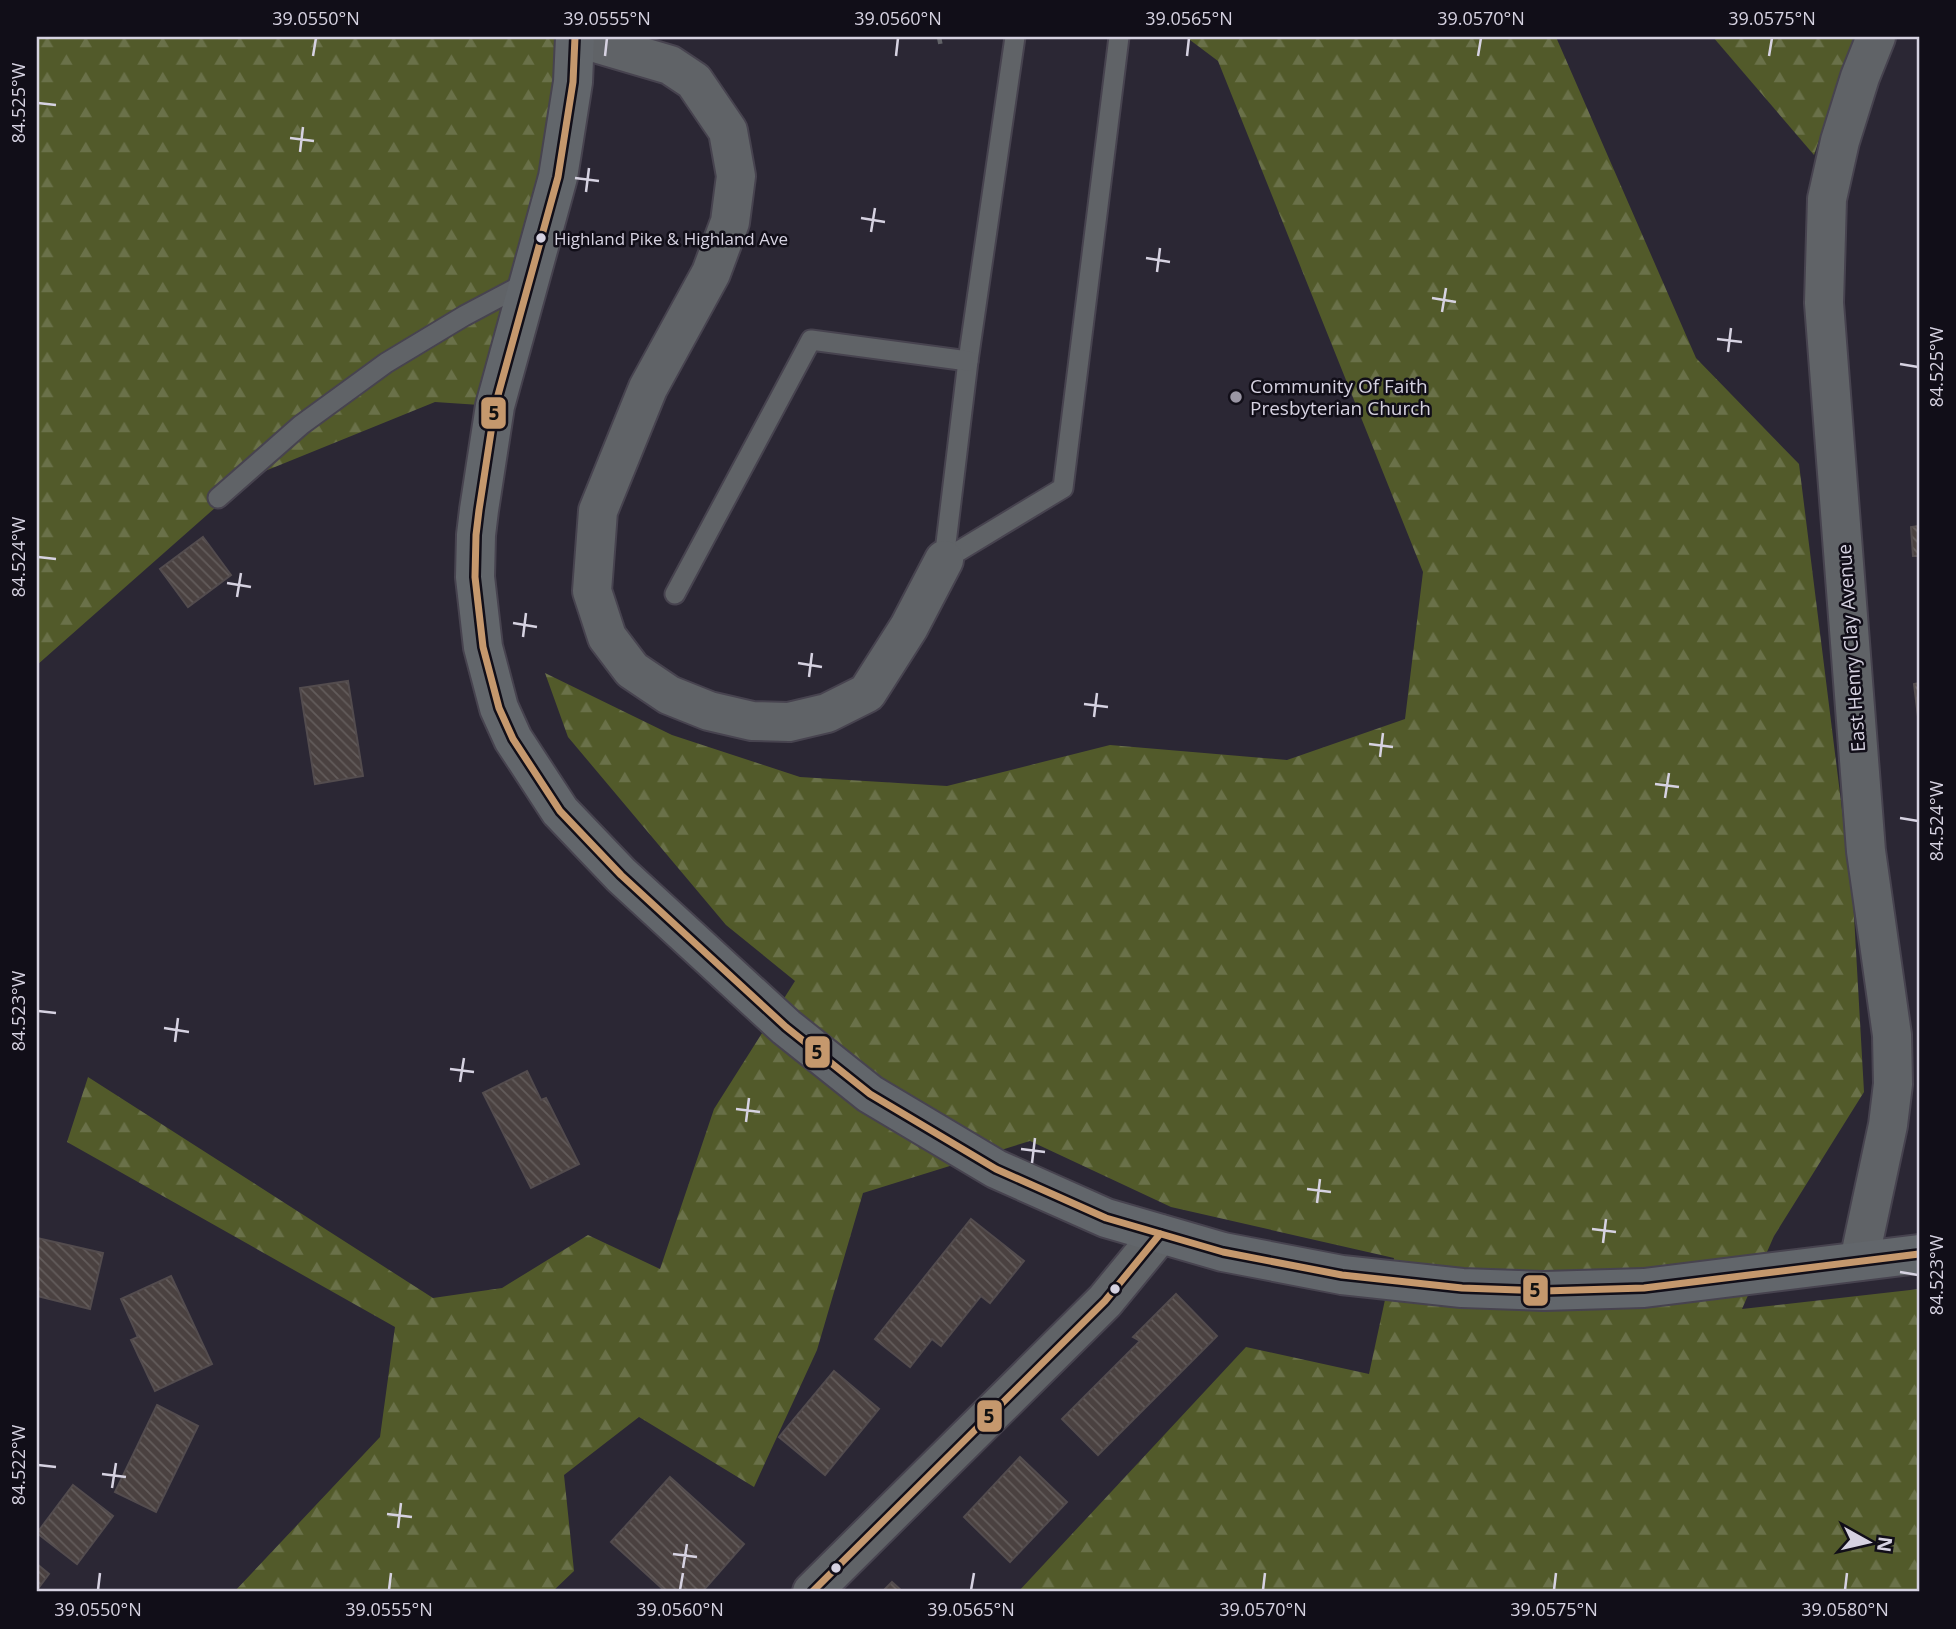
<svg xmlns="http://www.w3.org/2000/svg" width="1956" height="1629" font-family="'Open Sans',sans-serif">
<defs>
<pattern id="forest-firs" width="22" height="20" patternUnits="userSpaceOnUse" patternTransform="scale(1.75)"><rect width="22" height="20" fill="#525a2a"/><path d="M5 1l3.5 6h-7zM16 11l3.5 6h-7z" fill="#6a7149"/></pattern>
<pattern id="building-back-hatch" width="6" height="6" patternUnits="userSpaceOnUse" patternTransform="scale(1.75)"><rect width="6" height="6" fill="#4a4140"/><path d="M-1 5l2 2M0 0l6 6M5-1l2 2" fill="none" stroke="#635c5b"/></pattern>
</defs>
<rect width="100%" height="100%" fill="#2b2734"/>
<g fill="url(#forest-firs)">
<path d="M37 37H575L495 406 435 402 250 477 37 665Z"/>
<path d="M1186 37H1556L1696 358 1799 464 1853 898 1864 1092 1774 1236 1742 1309 1919 1289V1592H1018L1246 1347 1369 1374 1394 1258 1171 1207 1030 1141 863 1193 817 1350 754 1487 639 1417 564 1475 574 1571 552 1592H234L380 1437 395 1327 67 1142 88 1077 433 1298 502 1288 588 1235 660 1269 714 1109 795 981 726 925 568 737 545 673 672 735 800 777 947 786 1110 745 1287 760 1405 719 1423 572 1218 61Z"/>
<path d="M1713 37H1854L1814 155Z"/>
</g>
<g fill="url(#building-back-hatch)" stroke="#534c4e" stroke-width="2">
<path d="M1919 526V556H1913L1911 527Z"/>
<path d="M203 537 231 575 188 607 160 569Z"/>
<path d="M348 681 363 776 315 784 300 688Z"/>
<path d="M1919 683V725L1914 684Z"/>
<path d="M527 1071 541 1100 546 1098 579 1164 531 1188 483 1093Z"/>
<path d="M971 1219 1024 1261 990 1303 981 1296 941 1346 932 1339 910 1367 875 1339Z"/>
<path d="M37 1238 103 1253 90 1309 37 1296Z"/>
<path d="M171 1276 212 1364 155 1391 131 1340 138 1337 121 1299Z"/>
<path d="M1176 1294 1217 1336 1098 1455 1062 1419 1140 1341 1133 1337Z"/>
<path d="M834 1371 879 1409 825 1475 779 1437Z"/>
<path d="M157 1405 198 1426 156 1512 115 1492Z"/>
<path d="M1020 1457 1067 1502 1010 1562 964 1517Z"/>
<path d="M670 1477 744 1544 702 1592H666L611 1542Z"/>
<path d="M73 1485 113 1516 77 1564 37 1533Z"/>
<path d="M37 1564 49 1574 37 1590Z"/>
<path d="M892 1582 903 1592H882Z"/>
</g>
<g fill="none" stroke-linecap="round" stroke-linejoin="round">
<g stroke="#47434f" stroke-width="23">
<g id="lane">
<path d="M218 498 301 425 386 363 464 316 528 282"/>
<path d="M944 560 1063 488 1119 37"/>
<path d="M944 560 968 361 1015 37"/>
<path d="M675 594 811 340 968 361"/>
</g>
</g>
<g stroke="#47434f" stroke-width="42">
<g id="street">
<path d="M575 37 670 65 694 81 728 131 736 176 730 222 711 273 648 388 598 511 592 591 607 637 632 670 669 695 709 711 752 721 789 722 827 713 867 693 909 627 944 560"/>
<path d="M1859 1261 1888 1125 1893 1084 1892 1035 1866 851 1824 303 1827 199 1840 141 1860 77 1876 37"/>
<path d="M812 1592 1105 1301 1160 1234"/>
</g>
</g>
<g stroke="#47434f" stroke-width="42">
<path id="secondary" d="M575 37 573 82 558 177 495 406 479 510 476 535 475 577 483 647 499 708 513 739 560 811 621 875 786 1027 870 1094 996 1169 1106 1218 1223 1252 1342 1275 1462 1288 1544 1291 1644 1288 1919 1254"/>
</g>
<path stroke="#616267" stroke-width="4.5" stroke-dasharray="7 3.5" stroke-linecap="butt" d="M939 37 941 47"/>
<use href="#lane" stroke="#606367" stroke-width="19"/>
<use href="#street" stroke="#606367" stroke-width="38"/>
<use href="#secondary" stroke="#62666b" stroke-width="38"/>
<g stroke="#110e18" stroke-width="12">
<g id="bus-1">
<path d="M575 37 573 82 558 177 495 406 479 510 476 535 475 577 483 647 499 708 513 739 560 811 621 875 786 1027 870 1094 996 1169 1106 1218 1223 1252 1342 1275 1462 1288 1544 1291 1644 1288 1919 1254"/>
<path d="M812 1592 1105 1301 1160 1234"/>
</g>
</g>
<use href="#bus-1" stroke="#c5986d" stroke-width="7"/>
</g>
<path fill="none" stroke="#d6d2e1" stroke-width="2.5" d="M313 56 316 38M605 56 607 38M896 56 898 38M1187 56 1189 38M1478 56 1481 38M1769 56 1772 38M38 103 56 105M290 138 314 141M300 152 303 127M575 178 599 181M586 192 589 168M861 218 885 222M871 232 875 208M1146 258 1170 262M1157 272 1160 248M1432 298 1456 302M1442 312 1446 288M1717 339 1742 342M1728 352 1731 328M1900 364 1918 367M38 557 56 559M227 583 251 587M237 597 241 573M513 623 537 627M523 637 526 613M798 663 822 667M809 677 812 653M1084 704 1108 707M1094 717 1097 693M1369 744 1393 747M1380 757 1383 733M1655 784 1679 787M1665 798 1669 773M1900 818 1918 821M38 1011 56 1013M164 1028 189 1032M175 1042 178 1018M450 1069 474 1072M460 1082 464 1058M736 1109 760 1112M746 1122 749 1098M1021 1149 1045 1152M1032 1163 1035 1138M1307 1189 1331 1192M1317 1203 1320 1179M1592 1229 1616 1232M1603 1243 1606 1219M1900 1272 1918 1275M38 1465 56 1467M102 1474 126 1477M112 1488 116 1463M387 1514 412 1517M398 1528 401 1503M673 1554 697 1557M683 1568 687 1544M98 1590 100 1573M389 1590 391 1573M680 1590 683 1573M971 1590 974 1573M1263 1590 1265 1573M1554 1590 1556 1573M1845 1590 1847 1573"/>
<g fill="#d6d2e1" stroke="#110e18" stroke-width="2.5">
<circle cx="541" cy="238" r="6"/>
<circle cx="1115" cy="1289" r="6"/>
<circle cx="836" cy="1568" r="6"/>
</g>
<circle fill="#9a96a4" stroke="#110e18" stroke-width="2.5" cx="1236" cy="397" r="7"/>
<g text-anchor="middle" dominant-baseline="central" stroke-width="5" stroke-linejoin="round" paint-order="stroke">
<g font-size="17" fill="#d6d2e1" stroke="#110e18" text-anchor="start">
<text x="554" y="238">Highland Pike &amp; Highland Ave</text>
</g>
<g font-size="19" fill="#d6d2e1" stroke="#110e18" text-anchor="start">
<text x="1250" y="386">Community Of Faith<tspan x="1250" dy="22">Presbyterian Church</tspan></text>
</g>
<g font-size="19" fill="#d6d2e1" stroke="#110e18">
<text transform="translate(1851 648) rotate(-94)">East Henry Clay Avenue</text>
</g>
</g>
<g stroke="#110e18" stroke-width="2.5">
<rect x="480" y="396" width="27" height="34" rx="7" fill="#c5986d"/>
<rect x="804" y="1035" width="27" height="34" rx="7" fill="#c5986d"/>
<rect x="1522" y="1274" width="27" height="33" rx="7" fill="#c5986d"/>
<rect x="976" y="1399" width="27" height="34" rx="7" fill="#c5986d"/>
</g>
<g font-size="19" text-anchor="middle" font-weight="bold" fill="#111">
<text x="494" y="420">5</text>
<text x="817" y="1059">5</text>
<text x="1535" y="1297">5</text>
<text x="989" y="1423">5</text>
</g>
<rect width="1956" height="1629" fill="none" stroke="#110e18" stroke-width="77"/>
<g transform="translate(1868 1542) rotate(98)" stroke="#110e18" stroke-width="5" paint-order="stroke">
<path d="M0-5L12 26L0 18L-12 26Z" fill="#d6d2e1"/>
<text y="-10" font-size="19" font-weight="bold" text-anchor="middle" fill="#d6d2e1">N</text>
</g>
<rect x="38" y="38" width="1880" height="1552" fill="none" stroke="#d6d2e1" stroke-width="2.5"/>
<g font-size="18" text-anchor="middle" fill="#d6d2e1">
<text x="316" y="25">39.0550°N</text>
<text x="607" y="25">39.0555°N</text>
<text x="898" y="25">39.0560°N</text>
<text x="1189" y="25">39.0565°N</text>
<text x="1481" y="25">39.0570°N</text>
<text x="1772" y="25">39.0575°N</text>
<text transform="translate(19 103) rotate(-90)" y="6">84.525°W</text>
<text transform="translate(1937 367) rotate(-90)" y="6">84.525°W</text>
<text transform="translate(19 557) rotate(-90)" y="6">84.524°W</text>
<text transform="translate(1937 821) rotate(-90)" y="6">84.524°W</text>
<text transform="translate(19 1011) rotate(-90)" y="6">84.523°W</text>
<text transform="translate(1937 1275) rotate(-90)" y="6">84.523°W</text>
<text transform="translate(19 1465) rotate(-90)" y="6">84.522°W</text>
<text x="98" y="1616">39.0550°N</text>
<text x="389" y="1616">39.0555°N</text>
<text x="680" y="1616">39.0560°N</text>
<text x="971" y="1616">39.0565°N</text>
<text x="1263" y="1616">39.0570°N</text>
<text x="1554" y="1616">39.0575°N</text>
<text x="1845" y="1616">39.0580°N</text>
</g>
</svg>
